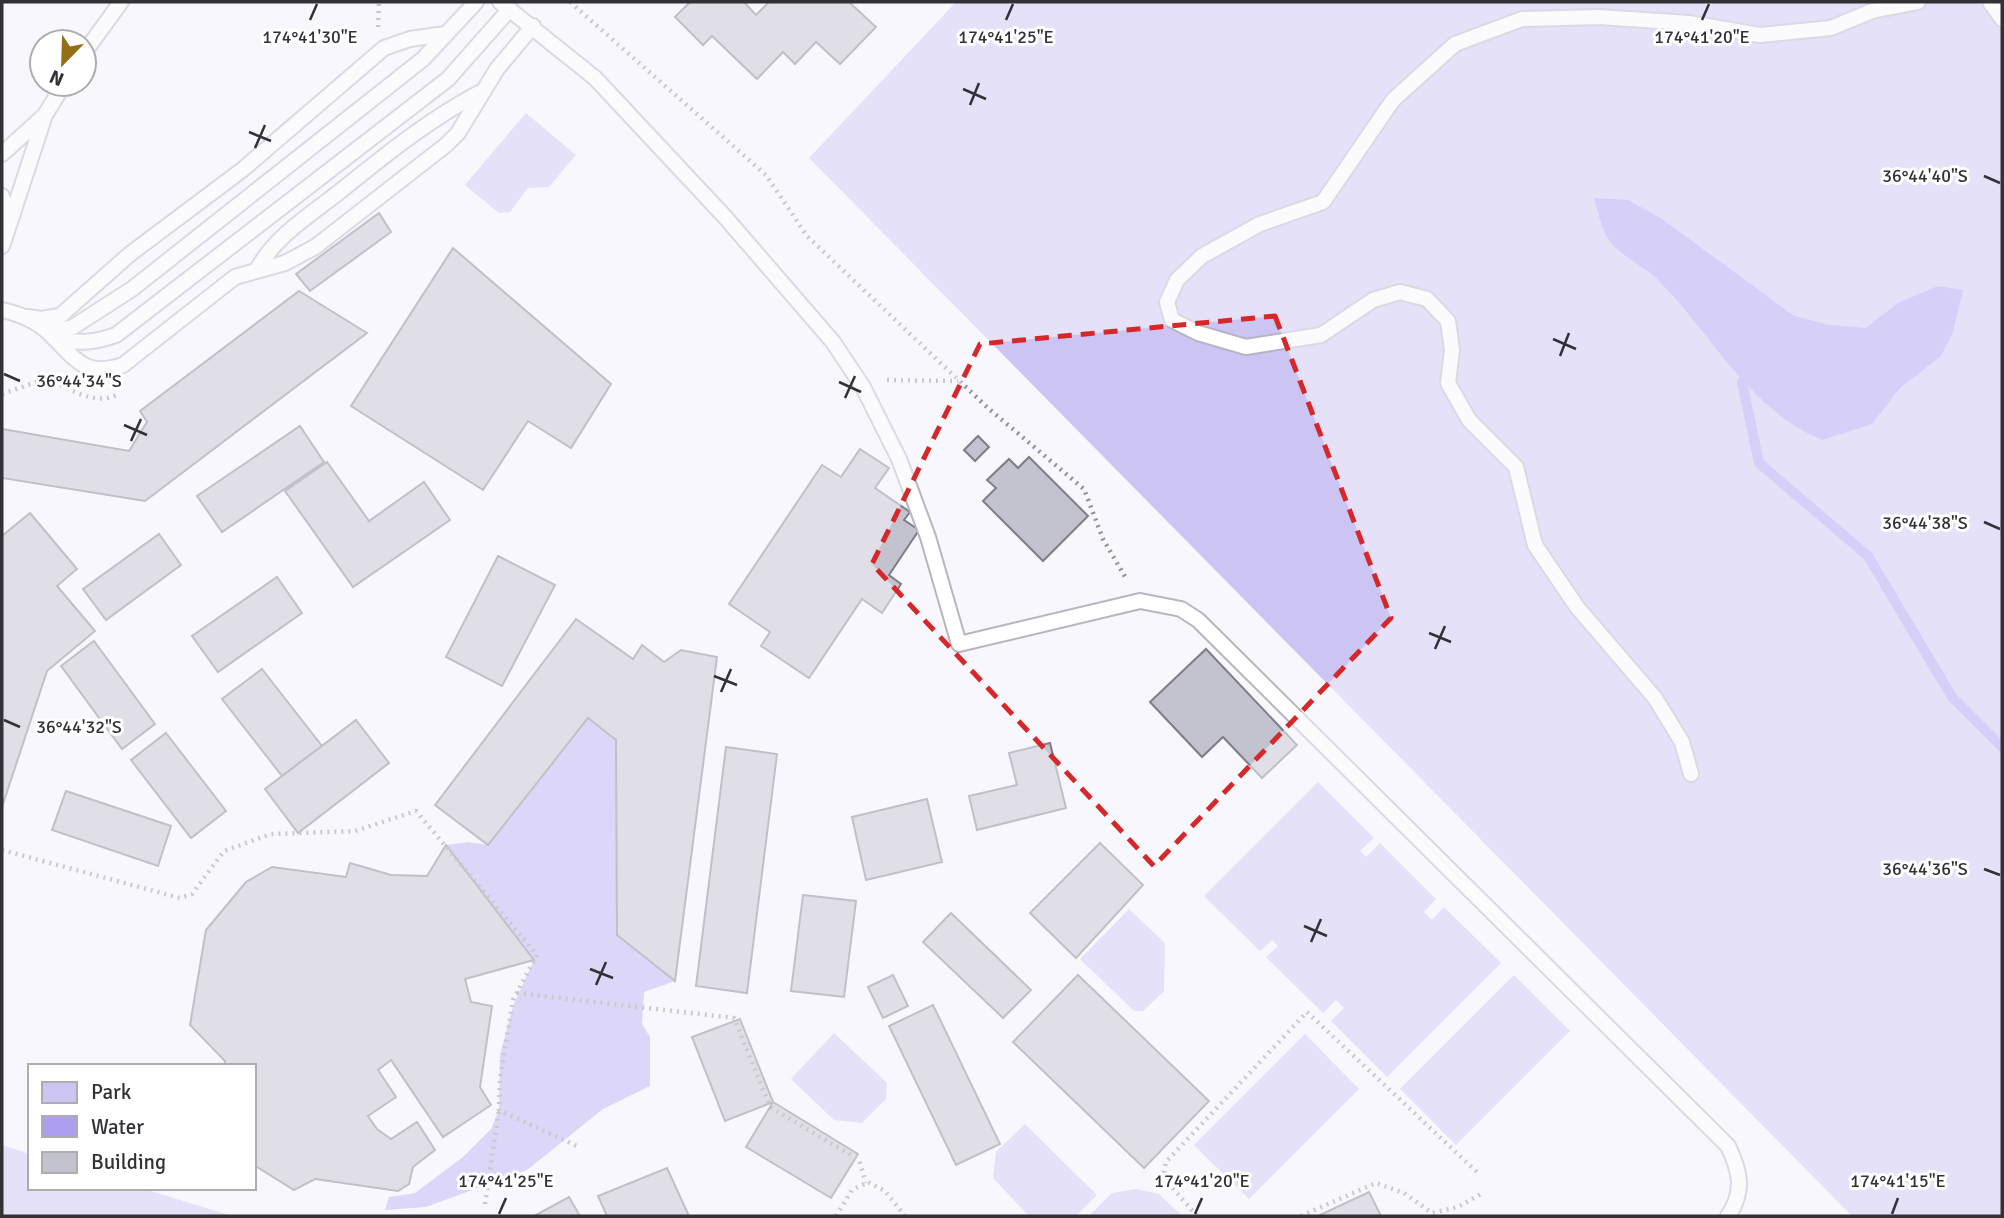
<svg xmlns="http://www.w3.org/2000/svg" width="2004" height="1218" font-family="Signika,sans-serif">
<rect width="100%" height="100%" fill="#f8f7fd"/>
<g fill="#ccc5f4">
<path d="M956 2H2002V1216H1852L809 158Z"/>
<path d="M526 113 576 155 549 187 528 188 510 212 499 213 465 185Z"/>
<path d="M1318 782 1374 838 1360 851 1366 857 1380 843 1436 899 1424 912 1432 920 1444 907 1501 963 1387 1077 1331 1021 1344 1008 1336 1000 1323 1013 1266 957 1278 946 1272 940 1260 951 1204 896Z"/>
<path d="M1129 909 1165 943 1164 991 1143 1011H1134L1080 959Z"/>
<path d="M1514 975 1570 1031 1456 1145 1400 1089Z"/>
<path d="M834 1033 887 1083 886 1099 862 1123 834 1120 791 1079Z"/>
<path d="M1305 1034 1359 1089 1249 1199 1194 1145Z"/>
<path d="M1025 1124 1097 1195 1076 1216H1029L993 1178 996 1152Z"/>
<path d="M2 1145 30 1154V1188H141L232 1216H2Z"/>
<path d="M1136 1189 1159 1194 1182 1216H1089L1112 1193Z"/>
</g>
<path fill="#bbaff3" d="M588 718 616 740 617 935 675 981 644 992 642 1024 650 1037V1086L603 1109 527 1170 426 1207 385 1210 389 1197 415 1193 463 1157 491 1129 499 1110 500 1055 513 1006 534 960 446 845 469 842 488 845Z"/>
<path fill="#ae9df1" d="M1594 198 1628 200 1662 219 1794 316 1830 325 1866 328 1898 303 1938 286 1963 290 1953 332 1941 356 1900 388 1872 424 1822 440C1746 407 1714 336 1658 280 1644 266 1619 255 1608 239 1601 228 1598 210 1594 198Z"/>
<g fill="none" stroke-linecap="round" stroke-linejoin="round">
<path stroke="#ae9df1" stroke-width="10" d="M1742 382 1759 463 1868 556 1952 697 2002 747"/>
</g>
<g fill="#c3c2cf" stroke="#7e7c88" stroke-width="2">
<path d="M690 2H744L756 15 769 2H849L876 27 840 64 816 42 795 64 783 52 757 79 712 36 703 45 675 17Z"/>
<path d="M379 213 391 232 310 291 296 274Z"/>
<path d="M453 248 611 384 571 448 528 421 483 490 351 406Z"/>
<path d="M299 291 367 333 145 501 2 478V429L129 451 147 422 140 411Z"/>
<path d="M300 426 324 462 222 532 197 496Z"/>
<path d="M978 436 989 447 975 461 964 450Z"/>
<path d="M860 449 889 468 875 488 910 512 904 520 919 530 889 575 901 584 882 613 862 599 809 678 761 646 770 632 729 604 822 465 841 477Z"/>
<path d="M1029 457 1088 516 1043 561 983 501 996 488 987 480 1009 459 1018 468Z"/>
<path d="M327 462 369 521 424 482 450 520 353 587 285 491Z"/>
<path d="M30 513 77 569 57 586 95 631 47 671 2 807V536Z"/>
<path d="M159 534 181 565 106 620 83 589Z"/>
<path d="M498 556 555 585 502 686 446 657Z"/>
<path d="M277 577 302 613 218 672 192 636Z"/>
<path d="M576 619 633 659 642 645 664 662 681 650 717 657 675 981 617 935 616 740 588 718 488 845 435 805Z"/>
<path d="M94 641 155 724 122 749 61 666Z"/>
<path d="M1206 649 1297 745 1262 778 1223 737 1202 757 1150 702Z"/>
<path d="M262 669 322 746 282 776 222 699Z"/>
<path d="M356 720 389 763 298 833 265 789Z"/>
<path d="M166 733 226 811 191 838 131 760Z"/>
<path d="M1050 743 1066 808 977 830 969 796 1017 785 1009 753Z"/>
<path d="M726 747 777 754 747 993 696 986Z"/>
<path d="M66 791 171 826 158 866 52 830Z"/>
<path d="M927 799 942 862 866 880 852 817Z"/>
<path d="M1100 843 1143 885 1076 958 1030 913Z"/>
<path d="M446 845 534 960 465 979 471 1002 492 1006 480 1087 491 1105 443 1137 391 1060 378 1070 396 1097 368 1116 377 1129 391 1139 417 1122 435 1150 413 1167 409 1184 398 1191 315 1179 294 1190 254 1165V1066H224L225 1061 190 1025 206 930 246 882 272 867 346 877 350 863 391 875 427 876Z"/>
<path d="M803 895 856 901 844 997 791 991Z"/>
<path d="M951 913 1031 990 1003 1018 923 942Z"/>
<path d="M893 975 908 1006 883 1018 868 987Z"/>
<path d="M1078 975 1209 1101 1144 1168 1013 1042Z"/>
<path d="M933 1005 1000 1144 956 1165 889 1026Z"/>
<path d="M740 1019 773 1102 725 1121 692 1037Z"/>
<path d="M773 1102 858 1154 831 1198 746 1147Z"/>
<path d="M667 1168 689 1216H607L598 1196Z"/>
<path d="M1369 1192 1381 1216H1320V1215Z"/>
<path d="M569 1197 580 1216H534Z"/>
</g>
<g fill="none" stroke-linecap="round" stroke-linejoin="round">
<g stroke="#b7b5c2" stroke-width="18">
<g id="lane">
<path d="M500 2 595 78 725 217 833 342 863 387 899 459 928 537 959 644 1140 601 1181 609 1198 620 1728 1146C1740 1171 1745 1191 1728 1216"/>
<path d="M1990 2 2002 19"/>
<path d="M84 53 121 2"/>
<path d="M2 154 45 115 64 84"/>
<path d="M2 196 10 222 2 246"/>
<path d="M10 222 45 115"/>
<path d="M257 270C274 237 310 215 338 193 384 156 428 120 479 93"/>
<path d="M2 310C20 314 37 321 50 334 76 359 84 378 123 365L235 277 285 263 315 247 446 145 458 133 497 69 533 26"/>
<path d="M28 317 41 319 60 316 130 254 242 170 384 48 410 39 445 34"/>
<path d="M45 328 56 331 73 327 132 289 423 59 476 2"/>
<path d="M54 338C77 344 93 343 116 335L448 79 510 9"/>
<path d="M1691 774 1682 742 1655 698 1577 607 1535 545 1516 467 1469 420 1448 383 1452 350 1448 321 1427 299 1400 292 1373 300 1321 335 1246 347 1198 333 1172 320 1167 302 1177 280 1202 256 1260 224 1323 202 1393 100 1455 44 1522 19 1599 17 1689 23 1760 35 1831 28 1872 11 1918 2"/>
</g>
</g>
<g stroke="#919095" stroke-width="4.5" stroke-dasharray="2 5" stroke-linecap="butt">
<path d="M570 2 766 175 807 236 989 409 1084 489 1103 539 1127 580"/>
<path d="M378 27 379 2"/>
<path d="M887 380 958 381"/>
<path d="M2 394 48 378C70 389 95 407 119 394"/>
<path d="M2 850 180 898 192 894 224 851 271 834 355 831 416 811 537 955 513 1000 500 1078 499 1110 579 1147"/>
<path d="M517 993 734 1018 770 1107 859 1160 866 1183"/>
<path d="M485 1204 499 1110"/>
<path d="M836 1216 852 1190 868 1182 885 1191 905 1216"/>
<path d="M1197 1216 1163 1177 1166 1162 1307 1012 1479 1174"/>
<path d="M1301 1216 1376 1183 1404 1193 1432 1213 1458 1207 1481 1194"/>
</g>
<use href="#lane" stroke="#fff" stroke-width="14"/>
</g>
<path d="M0 0H2004V1218H0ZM1275 316 1391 618 1154 866 872 564 980 344Z" fill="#f8f7fd" fill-opacity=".55" fill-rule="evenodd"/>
<path fill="none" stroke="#d62828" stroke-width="5" stroke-dasharray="14 9" stroke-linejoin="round" d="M1275 316 1391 618 1154 866 872 564 980 344Z"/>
<path fill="none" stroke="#323136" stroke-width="2.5" d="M310 20 317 4M1006 20 1013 4M1702 20 1709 4M963 89 986 99M970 105 979 83M249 132 271 141M255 148 265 125M1984 176 2000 183M1553 339 1576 349M1560 356 1569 333M4 374 20 381M839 382 861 392M845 398 855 376M124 425 147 435M131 441 141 419M1984 522 2000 529M1429 633 1451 642M1435 649 1445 626M714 676 737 685M721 692 731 669M4 720 20 727M1984 869 2000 875M1304 926 1327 936M1311 942 1321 919M590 969 613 978M596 985 606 962M499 1214 506 1198M1195 1214 1202 1198M1892 1214 1898 1198"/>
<g font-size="18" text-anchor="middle" fill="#323136" stroke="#fff" stroke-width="6" stroke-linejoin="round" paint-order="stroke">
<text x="310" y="43">174°41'30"E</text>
<text x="1006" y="43">174°41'25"E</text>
<text x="1702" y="43">174°41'20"E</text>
<text x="1925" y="182">36°44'40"S</text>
<text x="79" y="387">36°44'34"S</text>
<text x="1925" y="529">36°44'38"S</text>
<text x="79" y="733">36°44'32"S</text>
<text x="1925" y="875">36°44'36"S</text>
<text x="506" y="1187">174°41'25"E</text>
<text x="1202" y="1187">174°41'20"E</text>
<text x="1898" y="1187">174°41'15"E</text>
</g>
<rect width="2004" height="1218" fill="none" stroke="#323136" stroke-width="7"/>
<rect x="28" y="1064" width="228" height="126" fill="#ffffff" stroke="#adadaf" stroke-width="2"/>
<rect x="42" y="1082" width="35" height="21" fill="#ccc5f4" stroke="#adadaf" stroke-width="2"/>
<text x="91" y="1099" font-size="21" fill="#323136">Park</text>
<rect x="42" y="1116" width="35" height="21" fill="#ae9df1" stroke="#adadaf" stroke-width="2"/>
<text x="91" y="1134" font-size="21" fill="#323136">Water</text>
<rect x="42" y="1152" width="35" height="21" fill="#c3c2cf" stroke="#adadaf" stroke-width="2"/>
<text x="91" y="1169" font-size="21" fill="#323136">Building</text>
<g transform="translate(63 63) rotate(203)"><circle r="33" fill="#ffffff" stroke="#adadaf" stroke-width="2"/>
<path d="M0-5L12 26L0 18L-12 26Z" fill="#956f18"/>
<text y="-10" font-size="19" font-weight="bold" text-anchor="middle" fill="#323136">N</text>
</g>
</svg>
